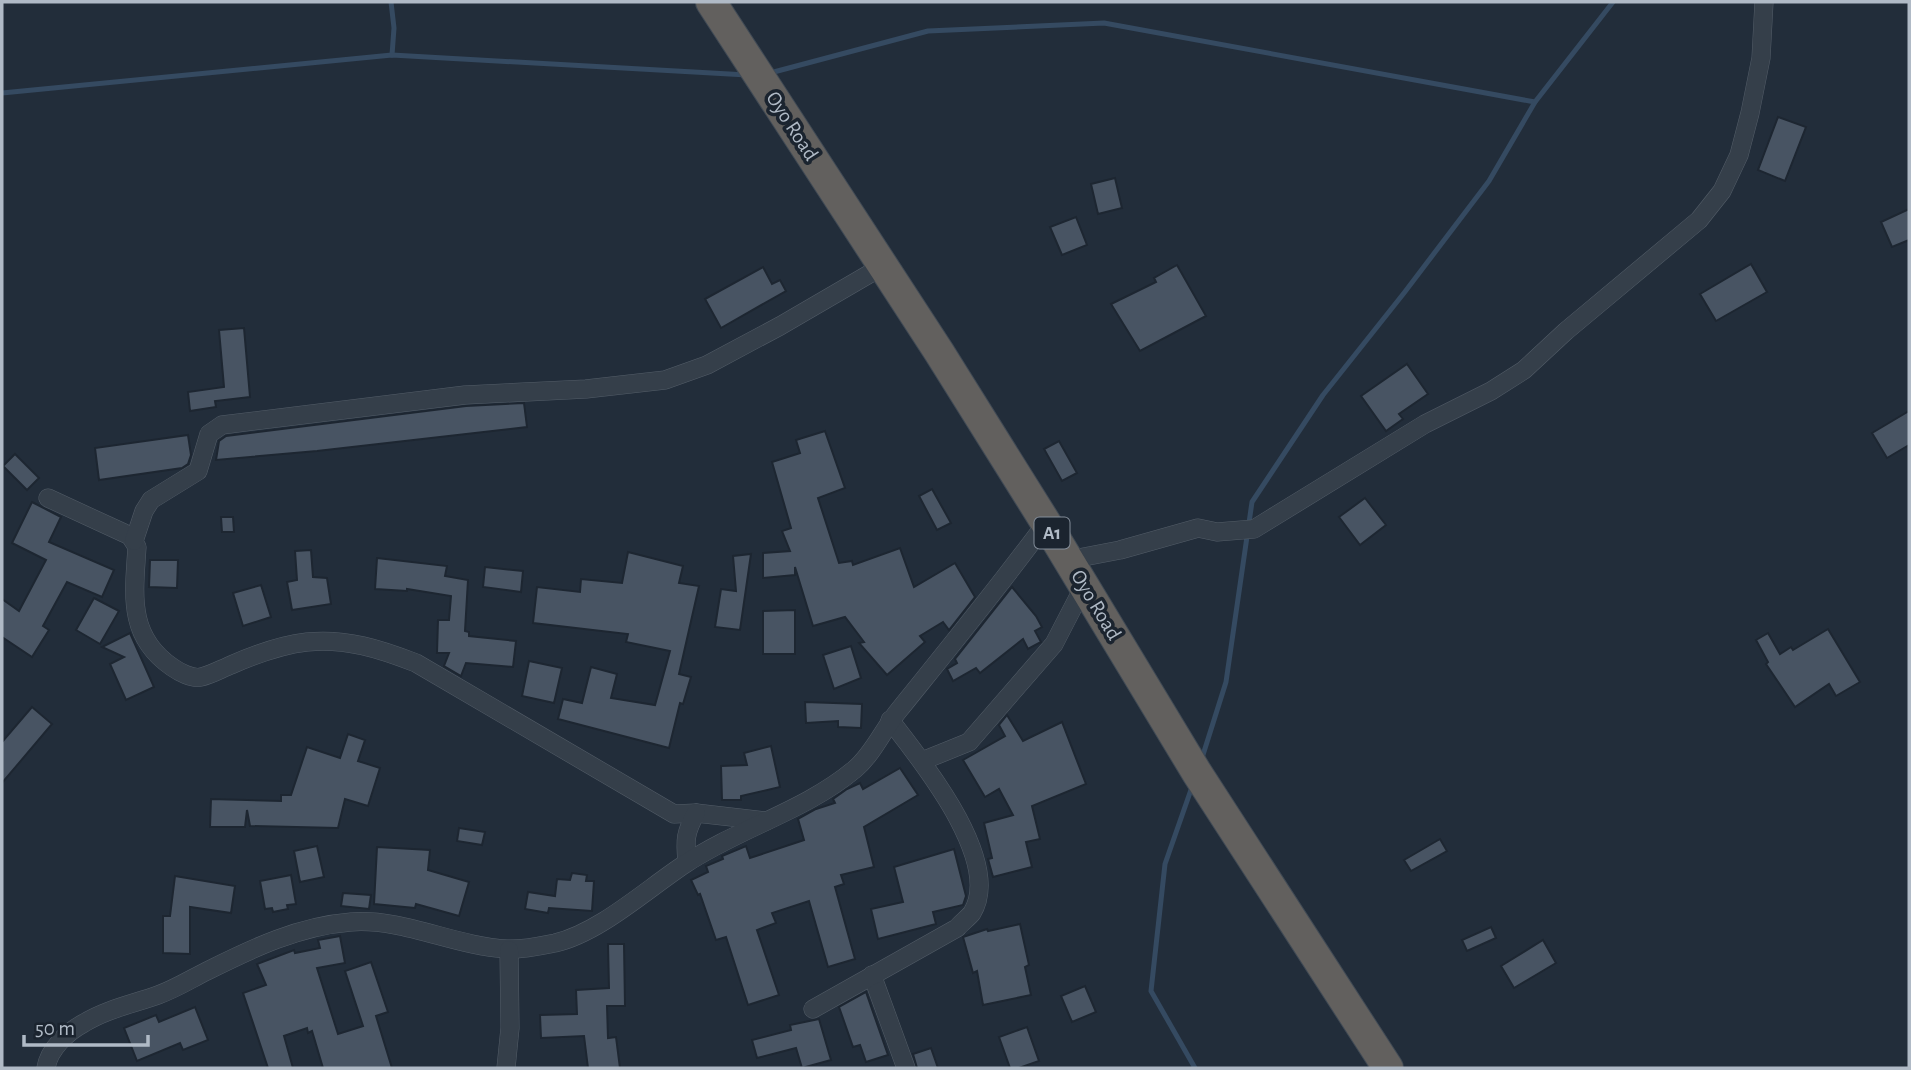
<svg xmlns="http://www.w3.org/2000/svg" width="1911" height="1070" font-family="'Alegreya Sans',sans-serif">
<rect width="100%" height="100%" fill="#222d3a"/>
<g fill="none" stroke-linecap="round" stroke-linejoin="round">
<g stroke="#354a61" stroke-width="5">
<path d="M391 2 394 28 392 55"/>
<path d="M770 73 928 31 1104 23 1535 102"/>
<path d="M2 93 392 55 747 75"/>
<path d="M1202 758 1226 682 1252 502 1323 395 1404 293 1489 181 1535 102 1613 2"/>
<path d="M1193 784 1165 864 1151 991 1195 1068"/>
</g>
</g>
<g fill="#485463" stroke="#1d2631" stroke-width="2">
<path d="M1778 117 1806 127 1785 181 1758 170Z"/>
<path d="M1115 178 1122 208 1098 214 1091 184Z"/>
<path d="M1909 209V240L1892 247 1881 222Z"/>
<path d="M1076 217 1087 245 1062 255 1050 227Z"/>
<path d="M1751 264 1767 292 1716 321 1700 294Z"/>
<path d="M1177 265 1206 316 1140 351 1111 304 1156 282 1154 278Z"/>
<path d="M763 267 772 284 780 280 786 291 721 328 705 299Z"/>
<path d="M244 328 250 397 215 401 216 407 190 411 188 392 224 387 219 330Z"/>
<path d="M1407 364 1428 394 1399 414 1403 419 1386 431 1361 396Z"/>
<path d="M524 403 527 427 317 451 216 460 219 441 226 436 466 406Z"/>
<path d="M1909 411V445L1887 458 1872 433Z"/>
<path d="M825 431 845 488 818 498 839 563 852 561 853 565 900 548 914 587 955 563 975 597 949 630 943 622 920 636 925 642 887 675 859 643 864 642 845 617 813 626 795 567V575L763 578V553L790 551 782 531 791 528 772 462 800 453 796 440Z"/>
<path d="M188 435 191 455 188 464 182 468 99 480 95 448Z"/>
<path d="M1059 441 1077 473 1062 481 1044 449Z"/>
<path d="M15 454 39 478 27 490 3 466Z"/>
<path d="M932 489 951 523 937 530 919 496Z"/>
<path d="M1365 498 1386 525 1360 545 1339 517Z"/>
<path d="M32 502 61 517 49 542 114 570 102 597 67 582 43 626 49 630 32 657 2 637V599L19 611 46 560 12 543Z"/>
<path d="M221 517H233L234 532H222Z"/>
<path d="M311 550 313 577 327 578 331 604 292 610 287 582 297 580 295 551Z"/>
<path d="M628 552 683 566 679 583 699 586 679 674 691 677 683 704 680 703 669 748 558 719 563 699 582 703 591 667 617 674 611 698 655 705 670 651 626 642 628 634 533 623 537 587 580 592 581 579 622 583Z"/>
<path d="M751 554 740 630 715 627 721 589 736 591 733 556Z"/>
<path d="M377 558 447 566 445 576 468 580 465 631 469 632V636L516 641 513 667 466 663 461 676 444 666 449 653H437L438 620H449L451 596 407 589V591L375 589Z"/>
<path d="M150 560H178L177 588 149 587Z"/>
<path d="M485 567 523 571 521 592 483 587Z"/>
<path d="M261 585 271 617 243 626 233 593Z"/>
<path d="M1012 587 1036 616 1042 627 1035 631 1041 642 1028 649 1023 639 980 673 976 668 953 681 947 669 957 663 955 659Z"/>
<path d="M94 598 119 611 100 644 76 630Z"/>
<path d="M795 610V654H763V611Z"/>
<path d="M1828 629 1860 682 1836 696 1829 684 1795 707 1766 664 1768 662 1756 640 1768 633 1780 654 1791 647 1793 650Z"/>
<path d="M130 633 154 687 126 700 110 664 124 657 102 647Z"/>
<path d="M851 646 861 678 834 689 823 655Z"/>
<path d="M529 661 562 668 554 703 522 696Z"/>
<path d="M805 702 862 704 861 728 838 727V721L806 723Z"/>
<path d="M32 707 52 724 2 783V742Z"/>
<path d="M1007 715 1023 741 1062 722 1086 784 1032 806 1040 839 1026 842 1032 867 993 877 988 859 992 858 984 823 1013 815 999 789 985 797 963 760 1005 736 999 725Z"/>
<path d="M348 734 365 740 358 761 380 768 368 806 345 799 338 828 250 826 247 810 245 827H210L211 799 281 801V795H291L307 747 340 758Z"/>
<path d="M771 746 780 787 741 796V800H722L721 766 747 765 744 753Z"/>
<path d="M900 768 918 795 864 827 874 867 841 875 844 884 835 887 855 959 828 967 809 901 772 913 776 923 757 930 779 995 748 1005 726 937 716 940 700 894 698 895 691 880 708 872 706 866 723 859 722 856 746 846 750 858 804 840 798 819 816 809 835 803 833 799 847 789 860 783 863 789Z"/>
<path d="M459 828 485 832 482 845 457 841Z"/>
<path d="M1440 839 1447 851 1411 871 1404 860Z"/>
<path d="M317 846 324 877 300 882 294 851Z"/>
<path d="M377 847 430 850 428 870 469 882 459 916 416 904 415 908 374 904Z"/>
<path d="M954 849 966 896 963 905 933 912 936 924 878 939 871 909 903 902 894 867Z"/>
<path d="M572 873 587 875 586 881H594L592 911 549 908 548 913 525 909 528 892 555 896 557 879 570 880Z"/>
<path d="M291 875 296 904 287 905 288 909 273 912 272 908 265 909 260 881Z"/>
<path d="M175 876 235 886 231 913 190 907V954L163 953V916H170Z"/>
<path d="M343 893 371 895 369 909 341 906Z"/>
<path d="M1020 924 1029 965 1025 967 1031 995 983 1005 977 971 973 973 963 937 987 929 988 931Z"/>
<path d="M1491 927 1496 938 1467 951 1462 940Z"/>
<path d="M340 936 345 963 317 968 338 1034 363 1026 345 971 371 962 388 1012 376 1016 392 1068H323L312 1031 308 1033 307 1028 284 1036 293 1068H268L243 993 266 985 257 964 294 950 295 953 320 948 318 940Z"/>
<path d="M1543 940 1556 963 1514 988 1501 966Z"/>
<path d="M608 944H624L625 1006H607L608 1038 616 1037 620 1068H588L584 1036 541 1038 540 1015 577 1014 576 990 609 988Z"/>
<path d="M1085 986 1096 1012 1072 1022 1061 996Z"/>
<path d="M866 992 888 1055 866 1062 860 1045 853 1047 839 1007Z"/>
<path d="M195 1007 208 1040 183 1050 180 1043 137 1061 124 1028 156 1015 159 1022Z"/>
<path d="M819 1019 831 1060 802 1068 796 1048 757 1058 752 1040 791 1030 790 1025Z"/>
<path d="M1027 1027 1039 1061 1019 1068H1010L999 1037Z"/>
<path d="M931 1048 938 1068H917L913 1054Z"/>
</g>
<g fill="none" stroke-linecap="round" stroke-linejoin="round">
<g stroke="#535d68" stroke-width="19">
<g id="minor">
<path d="M48 498 124 533 130 536 137 547C134 594 127 636 172 667 179 672 192 679 201 677 211 675 221 669 231 665 256 654 280 645 307 642 346 638 380 649 416 663L674 814 696 813 766 821"/>
<path d="M134 541 144 511 151 500 198 471 209 434 222 425 465 395 586 389 665 380 707 365 780 326 883 266"/>
<path d="M1068 560 1120 550 1198 528 1217 532 1254 529 1425 424 1491 391 1524 370 1566 331 1699 220 1722 191 1739 155 1750 113 1761 58 1764 2"/>
<path d="M922 761 969 742 1054 644 1084 586"/>
<path d="M687 862C685 840 685 833 696 813"/>
<path d="M872 975 906 1068"/>
<path d="M813 1009 957 928C961 923 968 918 972 913 1004 861 920 759 890 720"/>
<path d="M46 1068C49 1049 67 1032 84 1023 107 1009 133 1004 158 995 175 989 191 979 207 971 253 948 299 926 351 922 403 918 454 946 507 949 522 950 540 946 555 943 599 933 647 889 685 864 739 828 805 811 855 769 873 754 884 728 899 710 949 648 999 587 1046 523"/>
<path d="M506 1068 510 1028 509 950"/>
</g>
</g>
<g stroke="#404a55" stroke-width="32">
<path id="trunk" d="M711 2 939 352 1046 523 1197 773 1388 1068"/>
</g>
<use href="#minor" stroke="#353f4a" stroke-width="18"/>
<use href="#trunk" stroke="#62605e" stroke-width="30"/>
</g>
<g text-anchor="middle" dominant-baseline="central" stroke-width="7" stroke-linejoin="round" paint-order="stroke">
<rect fill="#1b242f" stroke="#838d99" stroke-width="2" x="1034.5" y="517.5" width="35" height="31" rx="5"/>
<g font-size="19" font-weight="bold" fill="#b0bac6">
<text x="1052" y="533">A1</text>
</g>
<g font-size="21" fill="#b0bac6" stroke="#1b242f">
<text transform="translate(792 126) rotate(57)">Oyo Road</text>
<text transform="translate(1096 605) rotate(59)">Oyo Road</text>
</g>
</g>
<rect width="1911" height="1070" fill="none" stroke="#b0bac6" stroke-width="7"/>
<path d="M24 1035v10h124v-10" fill="none" stroke="#b0bac6" stroke-width="3.5"/>
<text x="35" y="1035" font-size="21" fill="#b0bac6" stroke="#1b242f" stroke-width="5" paint-order="stroke">50 m</text>
</svg>
